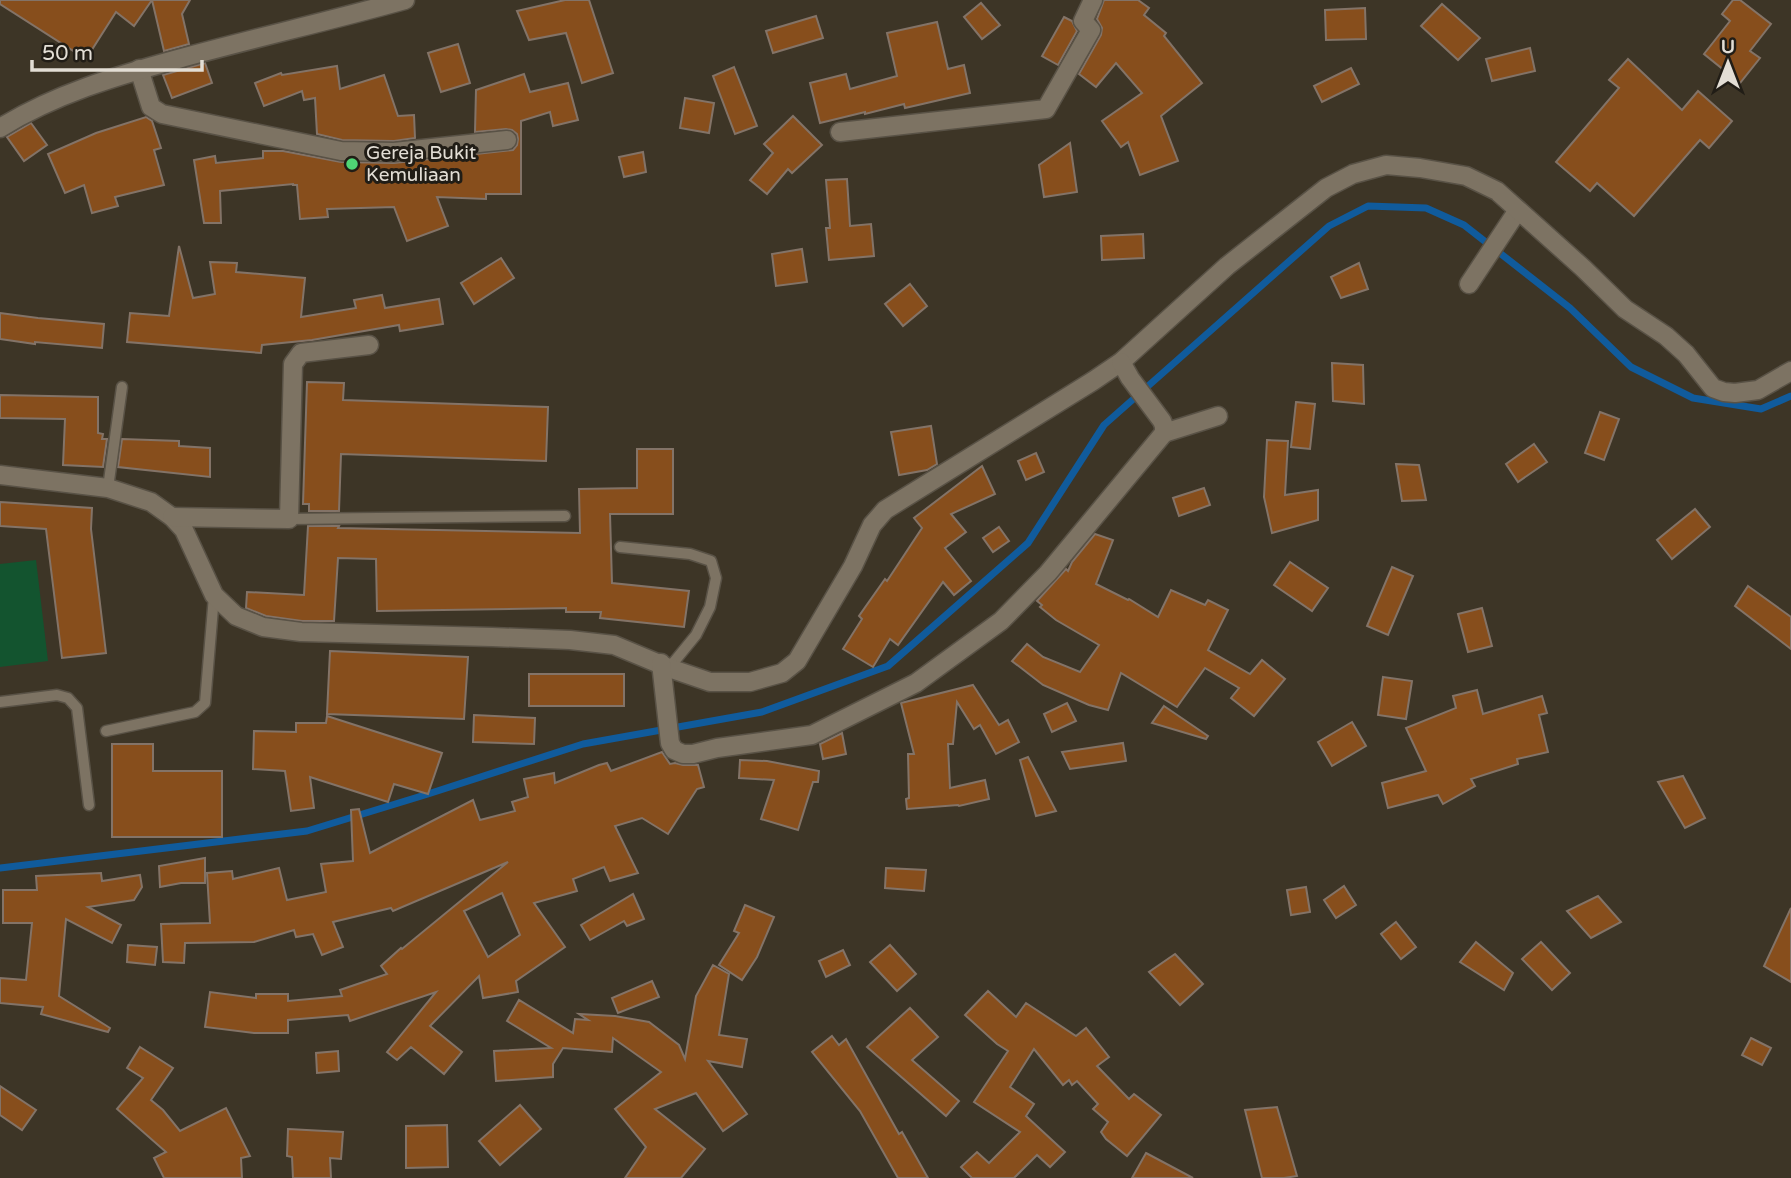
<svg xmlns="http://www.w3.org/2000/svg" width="1791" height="1178" font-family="'Varela Round',sans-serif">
<rect width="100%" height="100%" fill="#3d3526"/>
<path fill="#13542f" d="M36 560 48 661 0 667V564Z"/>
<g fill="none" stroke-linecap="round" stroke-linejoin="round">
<path stroke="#105b9c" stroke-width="7" d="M0 868 307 831 428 794 583 744 762 712 888 666 1028 543 1104 425 1329 226 1368 206 1426 208 1464 225 1570 308 1631 367 1693 398 1761 409 1791 396"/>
</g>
<g fill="#874e1c" stroke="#837367" stroke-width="2" fill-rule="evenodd">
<path d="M0 0H190L182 14 189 44 164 51 152 0 134 26 116 12 86 59 0 4Z"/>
<path d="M565 0H589L613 73 582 83 566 33 529 40 517 11Z"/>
<path d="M1104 0H1138L1149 8 1144 15 1166 33 1164 36 1202 83 1161 116 1178 161 1140 175 1128 142 1121 147 1102 121 1142 93 1116 63 1096 87 1079 74 1101 35 1102 28 1097 19Z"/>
<path d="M1733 0H1740L1771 24 1750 51 1760 58 1740 83 1704 54 1730 21 1722 14Z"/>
<path d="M981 3 1000 25 982 39 964 17Z"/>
<path d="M1442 4 1480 38 1458 60 1421 26Z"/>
<path d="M1365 8 1366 39 1326 40 1325 10Z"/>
<path d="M816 16 823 38 773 53 766 31Z"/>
<path d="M1064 17 1072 21 1077 31 1058 65 1042 56Z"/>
<path d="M937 22 948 69 964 65 970 93 905 108 904 104 865 114V112L820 123 810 83 846 74 850 89 897 76 887 33Z"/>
<path d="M458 44 470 83 441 92 428 53Z"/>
<path d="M1530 48 1535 71 1492 81 1486 59Z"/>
<path d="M1628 59 1682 110 1698 91 1732 121 1709 148 1700 140 1634 216 1597 183 1590 191 1556 162 1619 88 1609 80Z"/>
<path d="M205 63 212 83 172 98 163 75Z"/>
<path d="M337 66 340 89 384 75 398 116 414 115 415 138 394 141 342 140 317 134 315 98 304 100 302 91 264 106 255 83 281 73 282 75Z"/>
<path d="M734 67 757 126 735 134 713 76Z"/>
<path d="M1351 68 1359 84 1322 102 1314 86Z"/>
<path d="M524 74 530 92 568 83 578 120 553 126 550 112 521 121V194H486V199L437 197 448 226 407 241 394 207 327 209 328 217 300 219 297 185H293V184L220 191 221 223H204L194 160 215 156 216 163 263 158V151H283L341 162 394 163 513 150 517 145 518 139 517 134 512 130 506 129 475 132 476 90Z"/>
<path d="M685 98 714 103 709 133 680 128Z"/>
<path d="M793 116 822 145 792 173 788 169 767 194 750 180 773 153 764 144Z"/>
<path d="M146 117 152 121 161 148 154 150 164 185 115 197 118 206 92 213 84 185 65 193 48 154 96 133Z"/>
<path d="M31 123 47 145 24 161 7 137Z"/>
<path d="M1070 143 1077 192 1044 197 1039 165Z"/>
<path d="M643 152 646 172 624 177 619 157Z"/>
<path d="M847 179 850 226 871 224 874 256 829 260 826 228H830L826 180Z"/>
<path d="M1143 234 1144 258 1102 260 1101 236Z"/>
<path d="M179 246 193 298 215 294 210 262 237 263 236 272 305 278 301 317 356 308 354 300 382 295 385 308 439 299 443 324 400 331 399 325 312 340 262 345 261 353 127 342 130 313 169 316Z"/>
<path d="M802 249 807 282 776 286 772 254Z"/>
<path d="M501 258 514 278 474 304 461 283Z"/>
<path d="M1359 263 1368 289 1341 298 1331 277Z"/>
<path d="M910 284 927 306 903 326 885 304Z"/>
<path d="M0 313 38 318 104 324 102 348 35 342V344L0 339Z"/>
<path d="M1332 363 1363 365 1364 404 1333 401Z"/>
<path d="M307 382 344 383 343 400 548 407 546 461 341 454 339 511H309V504H303Z"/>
<path d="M0 395 98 397V433L103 434 102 439H107L103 467 63 465 65 419 0 418Z"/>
<path d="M1296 402 1315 404 1310 449 1291 447Z"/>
<path d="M1600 412 1619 419 1604 460 1585 453Z"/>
<path d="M931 426 937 464 927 470 899 475 891 432Z"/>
<path d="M122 439 179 441V446L210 448V477L118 467Z"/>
<path d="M1267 440 1288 441 1285 495 1318 490V520L1272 533 1264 497Z"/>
<path d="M1534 444 1547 462 1518 482 1506 464Z"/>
<path d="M637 449H673V514H610L612 583 689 591 684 627 600 618 601 612H566V608L377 611 376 559 338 558 334 621H302L266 616 246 608 247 592 304 595 308 526H339L338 528 580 533 579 489 637 488Z"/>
<path d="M1036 453 1044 472 1026 480 1018 461Z"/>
<path d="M1396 464 1419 465 1426 500 1402 501Z"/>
<path d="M982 466 995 494 951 514 966 532 945 548 971 581 954 595 943 582 898 645 890 639 873 667 843 649 862 619 859 616 885 579 887 581 922 528 914 518Z"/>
<path d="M1204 488 1210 505 1179 516 1173 498Z"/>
<path d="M0 502 92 508 91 529 106 653 62 658 46 529 0 526Z"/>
<path d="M1695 509 1710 527 1672 559 1657 540Z"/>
<path d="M999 527 1009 541 993 552 983 538Z"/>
<path d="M1095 534 1113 540 1096 584 1128 600 1129 599 1158 617 1171 590 1205 605 1208 600 1228 610 1208 650 1250 674 1262 660 1285 679 1254 716 1231 698 1239 688 1205 668 1177 707 1121 673 1108 710 1089 705 1043 685 1012 661 1027 644 1043 657 1080 672 1099 645 1056 620 1040 607 1042 605 1037 601 1066 569 1068 571 1072 562Z"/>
<path d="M1290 562 1328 588 1312 611 1274 585Z"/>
<path d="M1392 567 1413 576 1388 635 1367 626Z"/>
<path d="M1748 586 1791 617V649L1735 606Z"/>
<path d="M1482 608 1492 646 1468 652 1458 614Z"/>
<path d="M330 651 468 657 464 719 327 714Z"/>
<rect x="529" y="674" width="95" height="32"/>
<path d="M1383 677 1412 681 1406 719 1378 715Z"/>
<path d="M973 685 999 725 1008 720 1019 742 996 754 980 725 974 729 957 702 953 744H948L950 788 985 780 989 799 959 806 958 805 907 809 906 799 909 798 908 754H914L901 703Z"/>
<path d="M1477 690 1483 714 1542 696 1547 713 1539 715 1548 752 1517 759 1518 764 1471 779 1475 786 1443 804 1438 795 1388 808 1382 783 1426 771 1406 728 1456 708 1453 696Z"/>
<path d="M1067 703 1076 721 1052 732 1044 714Z"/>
<path d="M1164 706 1208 736 1206 739 1152 723Z"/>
<path d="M474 715 535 718 534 744 473 742Z"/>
<path d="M327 716 442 753 428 794 394 784 388 802 310 777 314 808 291 811 285 771 253 769 254 731 296 732V723H326Z"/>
<path d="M1352 722 1366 746 1332 766 1318 742Z"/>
<path d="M842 733 846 754 823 759 820 744Z"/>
<path d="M1123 743 1126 761 1070 769 1062 752Z"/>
<path d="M112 744H153V771H222V837H112Z"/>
<path d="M662 752 670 764 675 763 683 765H698L704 787 697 789 668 834 642 818 615 826 638 873 610 881 604 867 573 879 577 891 534 903 565 947 516 981 518 992 483 998 479 976 430 1026 462 1052 444 1074 411 1047 397 1060 387 1052 436 992 350 1021 348 1015 288 1020V1033H254L205 1027 210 992 256 998V994H288V1001L342 996 340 990 387 974 381 966 401 948 402 949 508 862 393 911 391 908 333 922 343 947 322 955 313 934 296 937 294 930 254 942 185 943 184 963 163 962 161 924 210 923 207 873 232 871 233 879 279 868 287 900 326 892 321 864 353 861 351 810 359 809 370 853 473 800 480 820 515 811 512 802 528 797 524 779 554 773 555 783 599 765 607 763 611 771ZM502 893 520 935 488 957 464 911Z"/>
<path d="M1028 757 1056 811 1036 816 1020 760Z"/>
<path d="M740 760 767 761 819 771 818 782H813L798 830 761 819 774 780 739 778Z"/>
<path d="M1683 776 1705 818 1685 828 1658 782Z"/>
<path d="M205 858V883H181L160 887 159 866Z"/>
<path d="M886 868 926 870 924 891 885 888Z"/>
<path d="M101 873 102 881 140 875 142 887 134 900 88 907 121 925 112 943 66 919 59 996 110 1028 108 1032 41 1014 43 1007 0 1003V978L26 980 32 923H3V890H37L36 876Z"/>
<path d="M1344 886 1356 905 1336 918 1324 900Z"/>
<path d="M1306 887 1310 912 1291 915 1287 890Z"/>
<path d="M633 894 644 919 627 926 624 921 590 940 581 925Z"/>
<path d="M1598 896 1621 922 1591 938 1567 911Z"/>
<path d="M745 905 774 917 757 957 742 980 719 965 739 933 734 931Z"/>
<path d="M1791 908V982L1764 966Z"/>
<path d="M1396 922 1416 947 1401 959 1381 934Z"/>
<path d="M1476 942 1513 973 1504 990 1460 962Z"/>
<path d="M1541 942 1570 973 1552 990 1522 959Z"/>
<path d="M128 945 157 947 155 965 127 962Z"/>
<path d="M890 945 916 974 897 991 870 962Z"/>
<path d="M843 950 850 965 826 977 819 961Z"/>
<path d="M1175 954 1203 984 1180 1005 1149 972Z"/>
<path d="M713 965 729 974 719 1035 747 1039 742 1067 708 1061 747 1114 723 1131 696 1093 655 1109 705 1149 681 1178H625L646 1147 615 1109 661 1072 613 1038 612 1052 563 1048 553 1064V1077L496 1081 494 1051 551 1048 507 1021 519 1000 573 1033 575 1019 588 1020 579 1014 615 1016 649 1022 679 1045 685 1059 696 996Z"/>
<path d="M652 981 659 997 618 1013 612 998Z"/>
<path d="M988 991 1016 1017 1026 1003 1076 1036 1086 1028 1109 1057 1097 1066 1129 1099 1134 1094 1161 1115 1127 1156 1106 1139 1101 1132 1108 1122 1093 1109 1098 1104 1077 1081 1072 1085 1069 1080 1063 1085 1034 1049 1010 1087 1034 1104 1026 1116 1065 1152 1050 1167 1037 1155 1014 1178H972L961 1167 977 1152 989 1163 1020 1132 974 1102 1008 1051 997 1044 965 1015Z"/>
<path d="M910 1008 938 1037 912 1060 959 1101 946 1116 867 1047Z"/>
<path d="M832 1036 839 1045 846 1039 899 1134 902 1132 928 1178H898L860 1111 812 1052Z"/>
<path d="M1751 1038 1771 1048 1762 1065 1742 1055Z"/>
<path d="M140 1047 173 1068 151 1100 163 1110 180 1131 226 1108 250 1156 241 1158 242 1178H164L154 1158 166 1152 117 1109 143 1078 127 1068Z"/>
<path d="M338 1051 339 1071 317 1073 316 1053Z"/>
<path d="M0 1086 36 1110 22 1130 0 1115Z"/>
<path d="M520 1105 541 1129 500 1165 479 1141Z"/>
<path d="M1277 1107 1297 1176 1284 1178H1262L1245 1110Z"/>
<path d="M447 1125 448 1167 406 1168V1126Z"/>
<path d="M288 1129 343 1132 341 1159 330 1158 331 1178H293L292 1157 287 1156Z"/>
<path d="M1146 1153 1193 1178H1132Z"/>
</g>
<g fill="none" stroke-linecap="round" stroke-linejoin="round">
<g stroke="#595246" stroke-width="13">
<g id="service">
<path d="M108 488 122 387"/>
<path d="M289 519 565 516"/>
<path d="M620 547 690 554 711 561 716 578 710 607 696 635 669 668"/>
<path d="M0 702 57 695 68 698 77 708 89 805"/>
<path d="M106 731 195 712 205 703 214 596"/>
</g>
</g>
<g stroke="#595246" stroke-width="21">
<g id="minor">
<path d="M139 69 151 107 162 114 341 151 394 152 507 140"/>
<path d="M0 128C55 94 116 76 178 59 254 38 330 21 405 0"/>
<path d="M840 132 1046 109 1091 30 1083 21 1093 0"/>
<path d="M1469 284 1518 210"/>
<path d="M1164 433 1218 416"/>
<path d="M0 475 108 488 151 502 172 517 184 530 214 595 236 616 263 627 301 632 492 637 570 640 614 645 669 668 710 682H750L782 673 797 661 853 566 872 525 885 510 1093 381 1121 362 1227 266 1326 188 1353 174 1386 165 1420 168 1466 176 1497 191 1583 268 1625 309 1666 336 1686 354 1713 388 1724 392 1735 393 1758 390 1791 371"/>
<path d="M172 517 289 519 293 364 301 353 369 345"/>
<path d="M661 663 670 743 674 750 683 754H693L717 748 812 735 916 683 1001 621 1048 573 1164 433V426L1162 421 1130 378 1121 362"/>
</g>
</g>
<use href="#service" stroke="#7d7363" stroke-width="10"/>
<use href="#minor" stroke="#7d7363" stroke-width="18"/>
</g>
<circle fill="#4fd675" stroke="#211d16" stroke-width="2.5" cx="352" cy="164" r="7"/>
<g text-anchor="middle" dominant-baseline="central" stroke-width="6" stroke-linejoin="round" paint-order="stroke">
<g font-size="19" fill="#e3ded5" stroke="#211d16" text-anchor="start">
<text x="366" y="153">Gereja Bukit<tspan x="366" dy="22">Kemuliaan</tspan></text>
</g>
</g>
<g transform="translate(1728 63)" stroke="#211d16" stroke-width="5" paint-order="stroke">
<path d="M0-5L12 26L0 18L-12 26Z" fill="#e3ded5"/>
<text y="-10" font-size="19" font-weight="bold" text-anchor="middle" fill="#e3ded5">U</text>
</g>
<path d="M32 60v10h170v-10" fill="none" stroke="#e3ded5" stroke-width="3.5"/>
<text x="42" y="60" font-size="21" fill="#e3ded5" stroke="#211d16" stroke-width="5" paint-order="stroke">50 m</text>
</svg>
